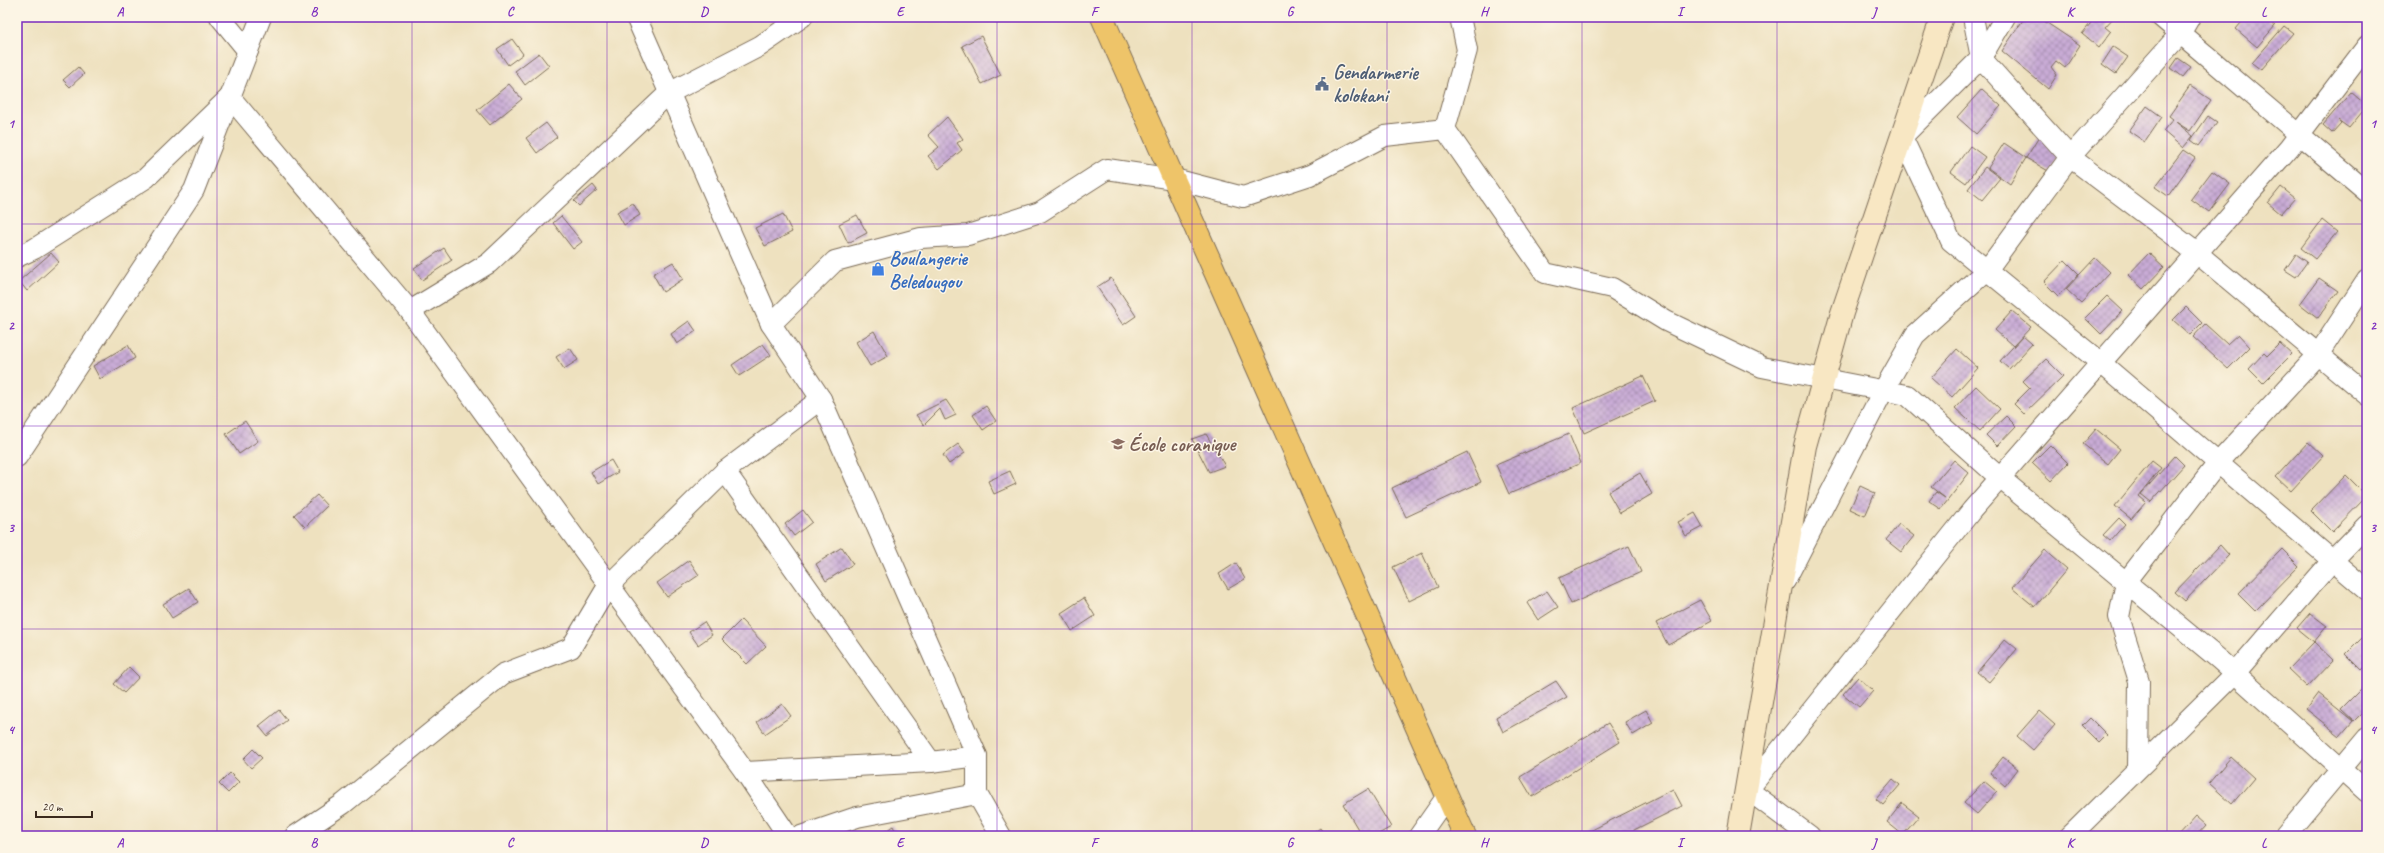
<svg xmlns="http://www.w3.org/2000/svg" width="2384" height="853" font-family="Caveat,sans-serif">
<defs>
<pattern id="building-cross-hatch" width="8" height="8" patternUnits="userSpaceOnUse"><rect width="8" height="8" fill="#c9acd6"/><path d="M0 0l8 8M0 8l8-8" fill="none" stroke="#a48cad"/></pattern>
</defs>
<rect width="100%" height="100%" fill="#fcf5e5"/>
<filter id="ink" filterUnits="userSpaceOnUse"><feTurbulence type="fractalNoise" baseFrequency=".025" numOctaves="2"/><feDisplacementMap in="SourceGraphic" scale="8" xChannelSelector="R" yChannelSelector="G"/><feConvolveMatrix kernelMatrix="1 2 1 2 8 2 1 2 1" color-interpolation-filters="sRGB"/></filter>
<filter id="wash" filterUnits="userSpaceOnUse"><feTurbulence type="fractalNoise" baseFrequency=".012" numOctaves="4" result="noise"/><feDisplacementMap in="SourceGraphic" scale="16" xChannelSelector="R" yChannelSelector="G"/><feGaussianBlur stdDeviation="0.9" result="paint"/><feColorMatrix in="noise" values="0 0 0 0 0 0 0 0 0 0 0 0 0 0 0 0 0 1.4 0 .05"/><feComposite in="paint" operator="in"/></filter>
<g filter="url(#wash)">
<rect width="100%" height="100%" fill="#eee1bf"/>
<g id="blocks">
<g fill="url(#building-cross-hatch)">
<path d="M2025 17H2038L2080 45 2065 68 2056 61 2051 67 2057 75 2048 89 2002 51Z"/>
<path d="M2093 17H2114L2105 27 2111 32 2099 48 2082 34 2094 19Z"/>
<path d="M2246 17H2264L2275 26 2257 47 2236 29Z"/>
<path d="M2284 26 2293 33 2261 70 2252 63Z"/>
<path d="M981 36 1001 75 982 84 962 46Z"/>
<path d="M512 39 523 54 508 65 497 49Z"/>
<path d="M2113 47 2128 57 2116 74 2102 64Z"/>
<path d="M539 53 549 66 525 85 515 71Z"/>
<path d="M2178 58 2191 67 2183 77 2171 68Z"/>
<path d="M78 67 84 74 70 87 63 80Z"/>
<path d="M509 84 522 99 490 125 477 110Z"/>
<path d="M2190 86 2211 100 2190 131 2176 122 2193 136 2183 148 2163 131 2173 119 2169 116Z"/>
<path d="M1982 89 2001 106 1976 134 1957 117Z"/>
<path d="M2351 92 2367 106 2349 128 2338 120 2341 123 2332 133 2323 125Z"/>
<path d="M2147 106 2162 117 2145 142 2129 131Z"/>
<path d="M2208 116 2217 122 2199 146 2191 140Z"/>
<path d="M947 117 963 139 957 143 962 150 939 169 928 156 939 147 928 135Z"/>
<path d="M546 123 557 137 537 153 526 138Z"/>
<path d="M2039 137 2063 151 2050 172 2026 158 2010 184 1988 168 2004 143 2026 158Z"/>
<path d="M1970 146 1985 157 1966 183 1951 172Z"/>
<path d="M2183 150 2195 158 2168 196 2155 187Z"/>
<path d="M1985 167 2000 178 1982 200 1968 189Z"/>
<path d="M2212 171 2230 184 2209 212 2191 199Z"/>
<path d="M593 185 597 190 579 206 574 201Z"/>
<path d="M2281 187 2295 198 2281 214 2268 203Z"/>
<path d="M633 203 640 215 624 225 617 212Z"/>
<path d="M783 214 792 232 765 246 755 228Z"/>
<path d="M857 215 867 233 848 243 839 224Z"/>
<path d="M561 216 582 242 573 249 553 223Z"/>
<path d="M2322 220 2337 232 2315 259 2301 248Z"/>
<path d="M444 248 452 260 422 280 414 268Z"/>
<path d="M51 253 59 262 27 291 19 281Z"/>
<path d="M2149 253 2164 267 2143 289 2128 275Z"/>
<path d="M2296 254 2307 262 2296 277 2285 270Z"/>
<path d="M2095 258 2110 272 2081 303 2066 289Z"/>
<path d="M2065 260 2079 274 2058 296 2044 282Z"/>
<path d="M673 262 683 279 663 292 653 274Z"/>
<path d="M1111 278 1136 316 1123 325 1097 287Z"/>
<path d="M2319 278 2338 291 2318 318 2300 304Z"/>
<path d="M2107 296 2123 311 2101 334 2085 318Z"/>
<path d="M2186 307 2202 323 2190 335 2173 320Z"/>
<path d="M2012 311 2031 327 2013 346 1995 330Z"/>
<path d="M689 321 696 331 677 344 671 334Z"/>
<path d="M2205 324 2227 344 2238 334 2250 347 2228 369 2193 337Z"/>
<path d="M874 331 888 356 870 366 856 342Z"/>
<path d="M2023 336 2032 344 2009 369 2000 361Z"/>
<path d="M2280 343 2292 354 2263 383 2249 369 2264 353 2267 356Z"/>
<path d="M763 344 771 355 739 376 732 365Z"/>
<path d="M128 345 135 358 100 379 93 366Z"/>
<path d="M570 348 578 360 564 369 556 357Z"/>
<path d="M1957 349 1978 368 1952 397 1931 378Z"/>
<path d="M2046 359 2063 376 2024 414 2014 404 2030 388 2023 381Z"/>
<path d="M1643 376 1655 401 1584 433 1573 408Z"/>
<path d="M1976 386 2000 409 1980 431 1955 408Z"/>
<path d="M946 400 956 415 945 420 940 409 924 425 916 415Z"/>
<path d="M986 406 996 421 983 430 973 415Z"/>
<path d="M2006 416 2016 426 1997 446 1986 435Z"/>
<path d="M245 421 258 441 239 454 226 434Z"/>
<path d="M2096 429 2120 449 2108 464 2083 444Z"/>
<path d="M1206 434 1225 466 1209 472 1192 439Z"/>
<path d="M1569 434 1581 463 1509 494 1496 465Z"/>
<path d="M2308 442 2323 456 2291 491 2276 477Z"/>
<path d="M958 444 965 453 949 464 943 455Z"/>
<path d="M2050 445 2068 463 2051 481 2032 463Z"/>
<path d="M1467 452 1481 482 1406 517 1392 488Z"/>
<path d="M2175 456 2184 465 2151 502 2141 494Z"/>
<path d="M611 460 618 472 598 484 591 472Z"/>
<path d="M1954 460 1969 473 1941 509 1929 501 1936 492 1945 498 1931 487Z"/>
<path d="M2152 461 2161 468 2139 496 2146 502 2131 519 2115 506Z"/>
<path d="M1010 471 1016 484 994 494 988 481Z"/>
<path d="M1640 473 1652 494 1620 513 1608 492Z"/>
<path d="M2346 475 2367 496 2332 532 2311 511Z"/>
<path d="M1860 486 1875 493 1865 516 1850 509Z"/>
<path d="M317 495 327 506 305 527 294 515Z"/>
<path d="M803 510 812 522 794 536 785 524Z"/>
<path d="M1695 513 1703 527 1686 536 1678 522Z"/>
<path d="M2119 518 2125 524 2110 541 2103 535Z"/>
<path d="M1899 524 1914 536 1901 552 1886 540Z"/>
<path d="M2220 545 2229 555 2185 601 2175 592Z"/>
<path d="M1629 546 1641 572 1571 604 1559 578Z"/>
<path d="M842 547 853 564 826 581 816 564Z"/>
<path d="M2282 549 2299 566 2255 611 2238 594Z"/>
<path d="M2045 550 2067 569 2035 607 2012 588Z"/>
<path d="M1422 553 1438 587 1409 601 1393 567Z"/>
<path d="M689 560 699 575 667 597 657 583Z"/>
<path d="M1236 563 1245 579 1228 589 1219 574Z"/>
<path d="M189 588 198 602 172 618 163 604Z"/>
<path d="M1547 591 1558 607 1538 620 1527 603Z"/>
<path d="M1084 598 1095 616 1072 631 1061 613Z"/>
<path d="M1700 600 1712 621 1668 645 1656 623Z"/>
<path d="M2310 613 2327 626 2314 642 2297 628Z"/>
<path d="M741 620 766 646 747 664 722 639Z"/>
<path d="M704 622 712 635 698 645 689 632Z"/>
<path d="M2367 633V665L2362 670 2346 654Z"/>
<path d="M2005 639 2017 649 1989 682 1977 672Z"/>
<path d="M2314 642 2333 660 2307 687 2288 669Z"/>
<path d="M129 667 139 677 124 693 114 684Z"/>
<path d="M1858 677 1873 691 1859 707 1843 694Z"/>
<path d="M1556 681 1567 697 1503 732 1496 717Z"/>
<path d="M2367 683V708L2354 721 2341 709Z"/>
<path d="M2318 693 2353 721 2340 736 2306 709Z"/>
<path d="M782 704 791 716 765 734 757 722Z"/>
<path d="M279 710 287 720 267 736 259 726Z"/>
<path d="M1646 710 1653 723 1633 735 1625 722Z"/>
<path d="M2039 711 2055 725 2033 750 2017 736Z"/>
<path d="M2090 718 2107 735 2099 743 2082 726Z"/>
<path d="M1608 723 1620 742 1532 797 1520 777Z"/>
<path d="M253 749 262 758 251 768 243 759Z"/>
<path d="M2003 757 2018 769 2005 786 1990 773Z"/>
<path d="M2231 757 2254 778 2232 804 2209 783Z"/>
<path d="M230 773 239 782 228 793 219 784Z"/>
<path d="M1893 779 1900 785 1883 805 1876 799Z"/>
<path d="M1984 781 1997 792 1977 814 1964 803Z"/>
<path d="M1368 789 1391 827 1375 836H1362L1343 804Z"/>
<path d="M1673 789 1682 806 1622 836H1580Z"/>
<path d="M1902 803 1919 816 1903 835 1887 822Z"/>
<path d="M2196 816 2206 825 2196 836H2178Z"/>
<path d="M893 826 898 836H878Z"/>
<path d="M1320 828 1326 836H1309Z"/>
</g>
</g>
</g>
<g filter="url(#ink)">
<use href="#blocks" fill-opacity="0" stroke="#7a6a56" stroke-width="1"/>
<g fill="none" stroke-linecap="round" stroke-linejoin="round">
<g stroke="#7a6a56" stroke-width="22">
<g id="street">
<path d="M220 17 248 51"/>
<path d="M636 17 771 324 821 399 977 756V794L1001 836"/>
<path d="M1973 17 1981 58 2070 157 2197 253 2367 395"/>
<path d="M2005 17 1981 58 1902 137 1951 241 2101 363 2367 590"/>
<path d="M2161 17 2367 192"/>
<path d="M1445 129 1467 50 1460 17"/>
<path d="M17 257 34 249 146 178 230 97 410 311 745 772 788 836"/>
<path d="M410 311 489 263 669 93 760 46 802 17"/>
<path d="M771 324 835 261 921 238 968 235 1040 212 1107 169 1174 179 1243 197 1310 175 1385 136 1445 129 1545 273 1612 288 1666 321 1762 367 1907 395 2000 478 2220 660 2367 792"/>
<path d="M17 457 194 190 261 17"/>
<path d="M725 471 931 762 977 756"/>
<path d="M1785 581 1883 391 1915 335 1987 270 2070 157 2180 34 2190 17"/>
<path d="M2138 768 2139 681 2119 617 2126 582 2218 463 2318 355 2367 280"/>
<path d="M745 772 931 762"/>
<path d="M295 836 343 804 503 674 571 648 608 586 725 471 821 399"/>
<path d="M801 836 857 817 977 794"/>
<path d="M1419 836 1447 796"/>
<path d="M1810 836 1748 790 1972 510 2289 148 2367 46"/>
<path d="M2070 836 2235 673 2332 561 2367 525"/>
<path d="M2285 836 2367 738"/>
</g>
</g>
<g stroke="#7a6a56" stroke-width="24">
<path id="secondary" d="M1738 836 1805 446 1842 313 1942 17"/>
</g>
<g stroke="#7a6a56" stroke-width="24">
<path id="highway" d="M1102 17 1465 836"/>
</g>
<use href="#street" stroke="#fff" stroke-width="20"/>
<use href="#secondary" stroke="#f8e7c3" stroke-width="22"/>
<use href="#highway" stroke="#eec469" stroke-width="22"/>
</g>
</g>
<path fill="none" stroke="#7b2cbf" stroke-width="1" stroke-opacity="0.55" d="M217 17V836M412 17V836M607 17V836M802 17V836M997 17V836M1192 17V836M1387 17V836M1582 17V836M1777 17V836M1972 17V836M2167 17V836M17 224H2367M17 426H2367M17 629H2367"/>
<defs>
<g id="civic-bare" transform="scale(1.08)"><path d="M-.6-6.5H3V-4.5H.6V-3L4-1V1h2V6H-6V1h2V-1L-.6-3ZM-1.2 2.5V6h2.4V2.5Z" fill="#5c6f8a" stroke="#fcf5e5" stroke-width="2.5" paint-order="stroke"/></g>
<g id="shop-bare" transform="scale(1.08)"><path d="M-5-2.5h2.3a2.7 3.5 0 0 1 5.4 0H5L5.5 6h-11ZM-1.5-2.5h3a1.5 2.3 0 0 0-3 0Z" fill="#3f7fe0" stroke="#fcf5e5" stroke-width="2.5" paint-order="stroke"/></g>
<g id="school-bare" transform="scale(1.08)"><path d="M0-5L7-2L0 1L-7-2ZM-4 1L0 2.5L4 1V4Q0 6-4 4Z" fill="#8d6e63" stroke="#fcf5e5" stroke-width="2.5" paint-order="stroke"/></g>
</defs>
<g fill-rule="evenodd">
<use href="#civic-bare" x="1322" y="84"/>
<use href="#shop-bare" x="878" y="269"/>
<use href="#school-bare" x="1118" y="444"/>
</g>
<g text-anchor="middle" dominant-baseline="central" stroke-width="3" stroke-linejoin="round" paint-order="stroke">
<g font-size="20" font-weight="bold" fill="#4e5e75" stroke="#fcf5e5" text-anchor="start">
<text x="1333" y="72">Gendarmerie<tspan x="1333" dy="23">kolokani</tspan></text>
</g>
<g font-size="20" font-weight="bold" fill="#366cbe" stroke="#fcf5e5" text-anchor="start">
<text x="889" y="258">Boulangerie<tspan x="889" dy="23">Beledougou</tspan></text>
</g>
<g font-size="20" font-weight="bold" fill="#785e54" stroke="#fcf5e5" text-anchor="start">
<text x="1129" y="444">École coranique</text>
</g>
</g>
<rect width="2384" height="853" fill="none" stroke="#fcf5e5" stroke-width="44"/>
<path d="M36 811v6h56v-6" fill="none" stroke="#3b2a1e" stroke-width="2"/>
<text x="42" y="811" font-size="12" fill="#3b2a1e" stroke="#fcf5e5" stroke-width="3" paint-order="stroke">20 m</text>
<rect x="22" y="22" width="2340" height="809" fill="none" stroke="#7b2cbf" stroke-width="1.5"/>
<g font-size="13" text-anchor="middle" font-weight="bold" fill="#7b2cbf">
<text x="120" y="16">A</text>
<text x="314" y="16">B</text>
<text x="510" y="16">C</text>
<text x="704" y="16">D</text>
<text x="900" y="16">E</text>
<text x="1094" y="16">F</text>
<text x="1290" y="16">G</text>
<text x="1484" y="16">H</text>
<text x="1680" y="16">I</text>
<text x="1874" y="16">J</text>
<text x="2070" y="16">K</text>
<text x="2264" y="16">L</text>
<text x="11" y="128">1</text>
<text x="2373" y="128">1</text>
<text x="11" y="330">2</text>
<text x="2373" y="330">2</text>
<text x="11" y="532">3</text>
<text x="2373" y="532">3</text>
<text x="11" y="734">4</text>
<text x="2373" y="734">4</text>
<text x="120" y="847">A</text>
<text x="314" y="847">B</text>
<text x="510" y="847">C</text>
<text x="704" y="847">D</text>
<text x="900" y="847">E</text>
<text x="1094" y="847">F</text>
<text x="1290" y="847">G</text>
<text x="1484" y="847">H</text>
<text x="1680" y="847">I</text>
<text x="1874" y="847">J</text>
<text x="2070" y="847">K</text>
<text x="2264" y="847">L</text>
</g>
</svg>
